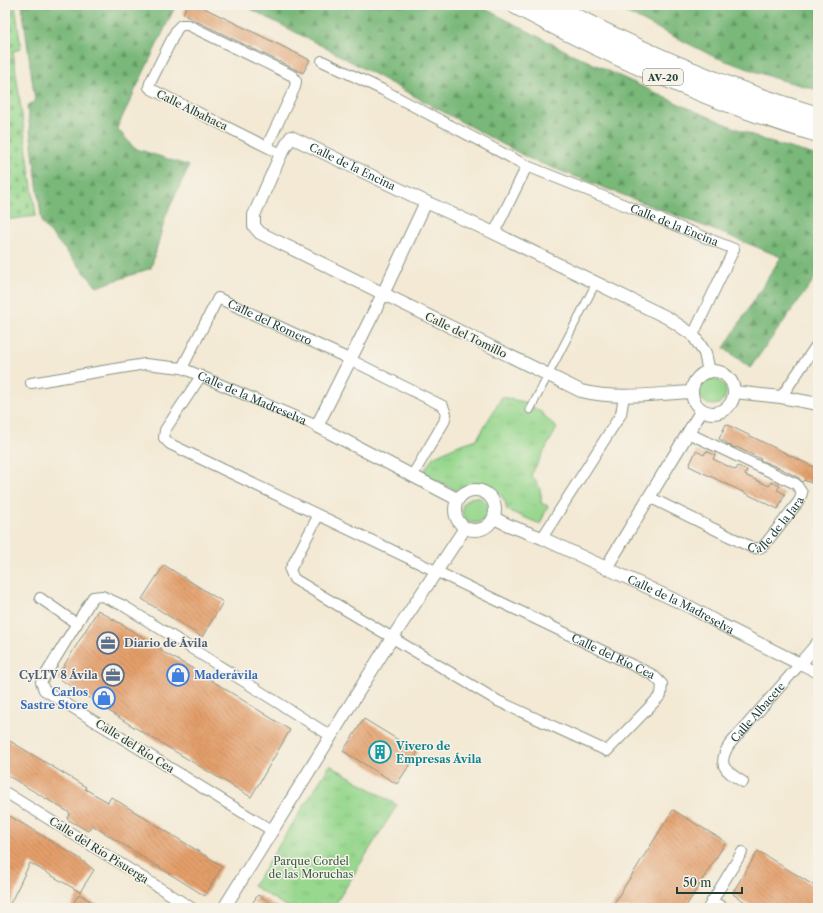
<svg xmlns="http://www.w3.org/2000/svg" width="823" height="913" font-family="'Libre Caslon Text',serif">
<defs>
<pattern id="forest-firs" width="22" height="20" patternUnits="userSpaceOnUse"><rect width="22" height="20" fill="#79b879"/><path d="M5 1l3.5 6h-7zM16 11l3.5 6h-7z" fill="#639764"/></pattern>
<pattern id="cemetery-stones" width="16" height="16" patternUnits="userSpaceOnUse"><rect width="16" height="16" fill="#97d78e"/><path d="M2 7V4a2 2 0 0 1 4 0v3zM10 15v-3a2 2 0 0 1 4 0v3z" fill="#82b97b"/></pattern>
<pattern id="park-tufts" width="24" height="20" patternUnits="userSpaceOnUse"><rect width="24" height="20" fill="#97d78e"/><path d="M3 7l-1-3M5 7V3M7 7l1-3M15 17l-1-3M17 17v-4M19 17l1-3" fill="none" stroke="#82b97b"/></pattern>
<pattern id="building-back-hatch" width="6" height="6" patternUnits="userSpaceOnUse"><rect width="6" height="6" fill="#e49f6a"/><path d="M-1 5l2 2M0 0l6 6M5-1l2 2" fill="none" stroke="#b88358"/></pattern>
</defs>
<rect width="100%" height="100%" fill="#f7f3e8"/>
<filter id="ink" filterUnits="userSpaceOnUse"><feTurbulence type="fractalNoise" baseFrequency=".025" numOctaves="2"/><feDisplacementMap in="SourceGraphic" scale="8" xChannelSelector="R" yChannelSelector="G"/><feConvolveMatrix kernelMatrix="1 2 1 2 8 2 1 2 1" color-interpolation-filters="sRGB"/></filter>
<filter id="wash" filterUnits="userSpaceOnUse"><feTurbulence type="fractalNoise" baseFrequency=".012" numOctaves="4" result="noise"/><feDisplacementMap in="SourceGraphic" scale="16" xChannelSelector="R" yChannelSelector="G"/><feGaussianBlur stdDeviation="0.9" result="paint"/><feColorMatrix in="noise" values="0 0 0 0 0 0 0 0 0 0 0 0 0 0 0 0 0 1.4 0 .05"/><feComposite in="paint" operator="in"/></filter>
<g filter="url(#wash)">
<rect width="100%" height="100%" fill="#f3e9d4"/>
<g fill="#97d78e" stroke="#5b8a61">
<circle cx="713" cy="392" r="13"/>
<circle cx="475" cy="510" r="13"/>
</g>
<g fill="url(#forest-firs)" stroke="#4c7a56">
<path d="M22 5H176L117 128 134 148 189 166 166 215 151 268 97 287 42 223 27 106 35 101Z"/>
<path d="M243 5H478L568 52 688 108 769 142 818 156V274L750 368 724 348 781 257 732 237 530 159 324 47Z"/>
<path d="M611 5H818V90L774 78 715 57Z"/>
</g>
<path fill="url(#cemetery-stones)" stroke="#5b8a61" d="M5 5H15L21 49 13 51 36 216 5 220Z"/>
<g fill="url(#park-tufts)" stroke="#5b8a61">
<path d="M502 397 524 402 541 412 557 428 531 475C539 484 542 491 541 503L548 506 540 524 507 510 505 501 498 492 484 484 478 483 457 491 423 473 433 457 456 446 477 439Z"/>
<path d="M330 765 397 805 333 908H289L253 886Z"/>
</g>
<g id="blocks">
<g fill="url(#building-back-hatch)">
<path d="M187 5H198L310 60 303 73 186 16 187 15 183 14Z"/>
<path d="M726 424 818 469 811 483 804 480 802 482 799 478 782 469 760 460 761 459 736 447 735 448 726 444 727 443 719 439Z"/>
<path d="M696 451 704 455 706 451 715 455 713 459 736 470 738 466 742 468 747 470 745 475 769 486 771 482 780 486 777 490 785 494 778 509 689 466Z"/>
<path d="M164 565 223 602 202 637 142 599Z"/>
<path d="M98 610 162 649 161 651 192 668 290 730 251 797 129 724 57 677Z"/>
<path d="M364 719 418 752 397 784 343 751Z"/>
<path d="M5 738 86 787 85 789 108 802 111 797 222 866 205 896 92 825 88 831 67 819 70 813 5 774Z"/>
<path d="M673 810 726 842 699 885 685 908H611Z"/>
<path d="M5 813 79 858 94 870 80 892 30 863 8 908H5Z"/>
<path d="M758 851 818 888V908H755L734 895 733 892Z"/>
<path d="M79 894 102 908H70Z"/>
<path d="M258 895 279 908H262L253 902Z"/>
</g>
</g>
</g>
<g filter="url(#ink)">
<use href="#blocks" fill-opacity="0" stroke="#899384" stroke-width="1"/>
<g fill="none" stroke-linecap="round" stroke-linejoin="round">
<g stroke="#899384" stroke-width="9">
<path id="pedestrian" d="M530 410 596 283"/>
</g>
<g stroke="#899384" stroke-width="12">
<g id="minor">
<path id="s1" d="M322 61 383 90 527 166 734 249 693 335"/>
<path d="M267 146 295 87 296 81 293 76 188 25H181L177 29 150 83 149 87 151 89 281 154"/>
<path d="M494 233 527 166"/>
<path id="s2" d="M182 368 218 298 349 359 443 406 446 414 444 422 412 476"/>
<path id="s3" d="M201 376 165 430 164 438 170 444C330 522 491 599 653 675L662 684 661 695 607 751 498 701 294 579 290 570 318 516"/>
<path id="s4" d="M31 383 145 364 182 368 201 376 317 426"/>
<path d="M781 397 818 343"/>
<path id="s5" d="M649 497 753 548C759 549 762 548 766 543L799 501 802 493 796 484 688 433"/>
<path d="M542 538 621 414 624 396"/>
<path d="M40 598 77 624"/>
<path id="s6" d="M743 782C726 771 716 766 729 745L800 664 818 673"/>
<path d="M5 792 192 908"/>
<path d="M271 830 44 690 41 682 93 597 102 596 124 606 331 736"/>
<path d="M712 901 724 908"/>
<path d="M708 908 742 852"/>
</g>
</g>
<g stroke="#899384" stroke-width="14">
<g id="tertiary">
<path d="M426 202 383 294 317 426 457 499"/>
<circle cx="713" cy="392" r="21"/>
<path id="s7" d="M692 392C655 394 617 400 581 391L260 233 254 226V215L281 154 291 137 426 202 494 233 668 318 693 335 705 353 709 372"/>
<path d="M734 392 781 397 818 404"/>
<circle cx="475" cy="510" r="20"/>
<path id="s8" d="M494 518 508 525 542 538 692 608 720 624 800 664 818 643"/>
<path d="M606 568 702 410"/>
<path d="M224 908 385 649 465 528"/>
</g>
</g>
<g stroke="#899384" stroke-width="20">
<g id="motorway">
<path d="M516 5C613 57 712 102 818 133"/>
<path d="M551 5C636 50 726 89 818 116"/>
</g>
</g>
<use href="#pedestrian" stroke="#fff" stroke-width="7"/>
<use href="#minor" stroke="#fff" stroke-width="10"/>
<use href="#tertiary" stroke="#fff" stroke-width="12"/>
<use href="#motorway" stroke="#fff" stroke-width="18"/>
</g>
</g>
<defs>
<g id="office-ring" transform="scale(1.15)"><circle r="9.5" fill="#f7f3e8" stroke="#5c6f8a" stroke-width="1.5"/><path d="M-6-3h4V-5.5h4V-3h4V5H-6ZM-1-4.5V-3h2v-1.5ZM-6 0V1H6V0Z" fill="#5c6f8a"/></g>
<g id="shop-ring" transform="scale(1.15)"><circle r="9.5" fill="#f7f3e8" stroke="#3f7fe0" stroke-width="1.5"/><path d="M-5-2.5h2.3a2.7 3.5 0 0 1 5.4 0H5L5.5 6h-11ZM-1.5-2.5h3a1.5 2.3 0 0 0-3 0Z" fill="#3f7fe0"/></g>
<g id="building-ring" transform="scale(1.15)"><circle r="9.5" fill="#f7f3e8" stroke="#0f9aa8" stroke-width="1.5"/><path d="M-4-6H4V6H1V3H-1V6H-4ZM-2.5-4.3h1.7v1.8h-1.7ZM.8-4.3h1.7v1.8H.8ZM-2.5-1h1.7V.8h-1.7ZM.8-1h1.7V.8H.8Z" fill="#0f9aa8"/></g>
</defs>
<g fill-rule="evenodd">
<use href="#office-ring" x="108" y="643"/>
<use href="#office-ring" x="113" y="675"/>
<use href="#shop-ring" x="178" y="675"/>
<use href="#shop-ring" x="104" y="698"/>
<use href="#building-ring" x="380" y="752"/>
</g>
<g text-anchor="middle" dominant-baseline="central" stroke-width="3" stroke-linejoin="round" paint-order="stroke">
<rect fill="#f7f3e8" stroke="#60746a" stroke-width="1" x="643" y="69" width="40" height="16" rx="3"/>
<g font-size="10" font-weight="bold" fill="#1f3d34">
<text x="663" y="77">AV-20</text>
</g>
<g font-size="11" fill="#1f3d34" stroke="#f7f3e8">
<text transform="translate(192 110) rotate(26)">Calle Albahaca</text>
<text stroke="none"><textPath href="#s7" startOffset="644">Calle de la Encina</textPath></text>
<text stroke="none"><textPath href="#s1" startOffset="389">Calle de la Encina</textPath></text>
<text stroke="none"><textPath href="#s2" startOffset="136">Calle del Romero</textPath></text>
<text transform="translate(466 335) rotate(26)">Calle del Tomillo</text>
<text stroke="none"><textPath href="#s4" startOffset="229">Calle de la Madreselva</textPath></text>
<text stroke="none"><textPath href="#s5" startOffset="149">Calle de la Jara</textPath></text>
<text stroke="none"><textPath href="#s8" startOffset="206">Calle de la Madreselva</textPath></text>
<text stroke="none"><textPath href="#s3" startOffset="573">Calle del Río Cea</textPath></text>
<text stroke="none"><textPath href="#s6" startOffset="91">Calle Albacete</textPath></text>
<text transform="translate(135 746) rotate(32)">Calle del Río Cea</text>
<text transform="translate(99 850) rotate(32)">Calle del Río Pisuerga</text>
</g>
<g font-size="11" font-weight="bold" fill="#4e5e75" stroke="#f7f3e8" text-anchor="start">
<text x="124" y="643">Diario de Ávila</text>
<text x="98" y="675" text-anchor="end">CyLTV 8 Ávila</text>
</g>
<g font-size="11" font-weight="bold" fill="#366cbe" stroke="#f7f3e8" text-anchor="start">
<text x="194" y="675">Maderávila</text>
<text x="88" y="692" text-anchor="end">Carlos<tspan x="88" dy="13">Sastre Store</tspan></text>
</g>
<g font-size="11" font-weight="bold" fill="#0d838f" stroke="#f7f3e8" text-anchor="start">
<text x="396" y="746">Vivero de<tspan x="396" dy="13">Empresas Ávila</tspan></text>
</g>
<g font-size="11" fill="#375c46" stroke="#f7f3e8">
<text x="311" y="861">Parque Cordel<tspan x="311" dy="13">de las Moruchas</tspan></text>
</g>
</g>
<rect width="823" height="913" fill="none" stroke="#f7f3e8" stroke-width="20"/>
<path d="M677 887v6h65v-6" fill="none" stroke="#1f3d34" stroke-width="2"/>
<text x="683" y="887" font-size="12" fill="#1f3d34" stroke="#f7f3e8" stroke-width="3" paint-order="stroke">50 m</text>
</svg>
